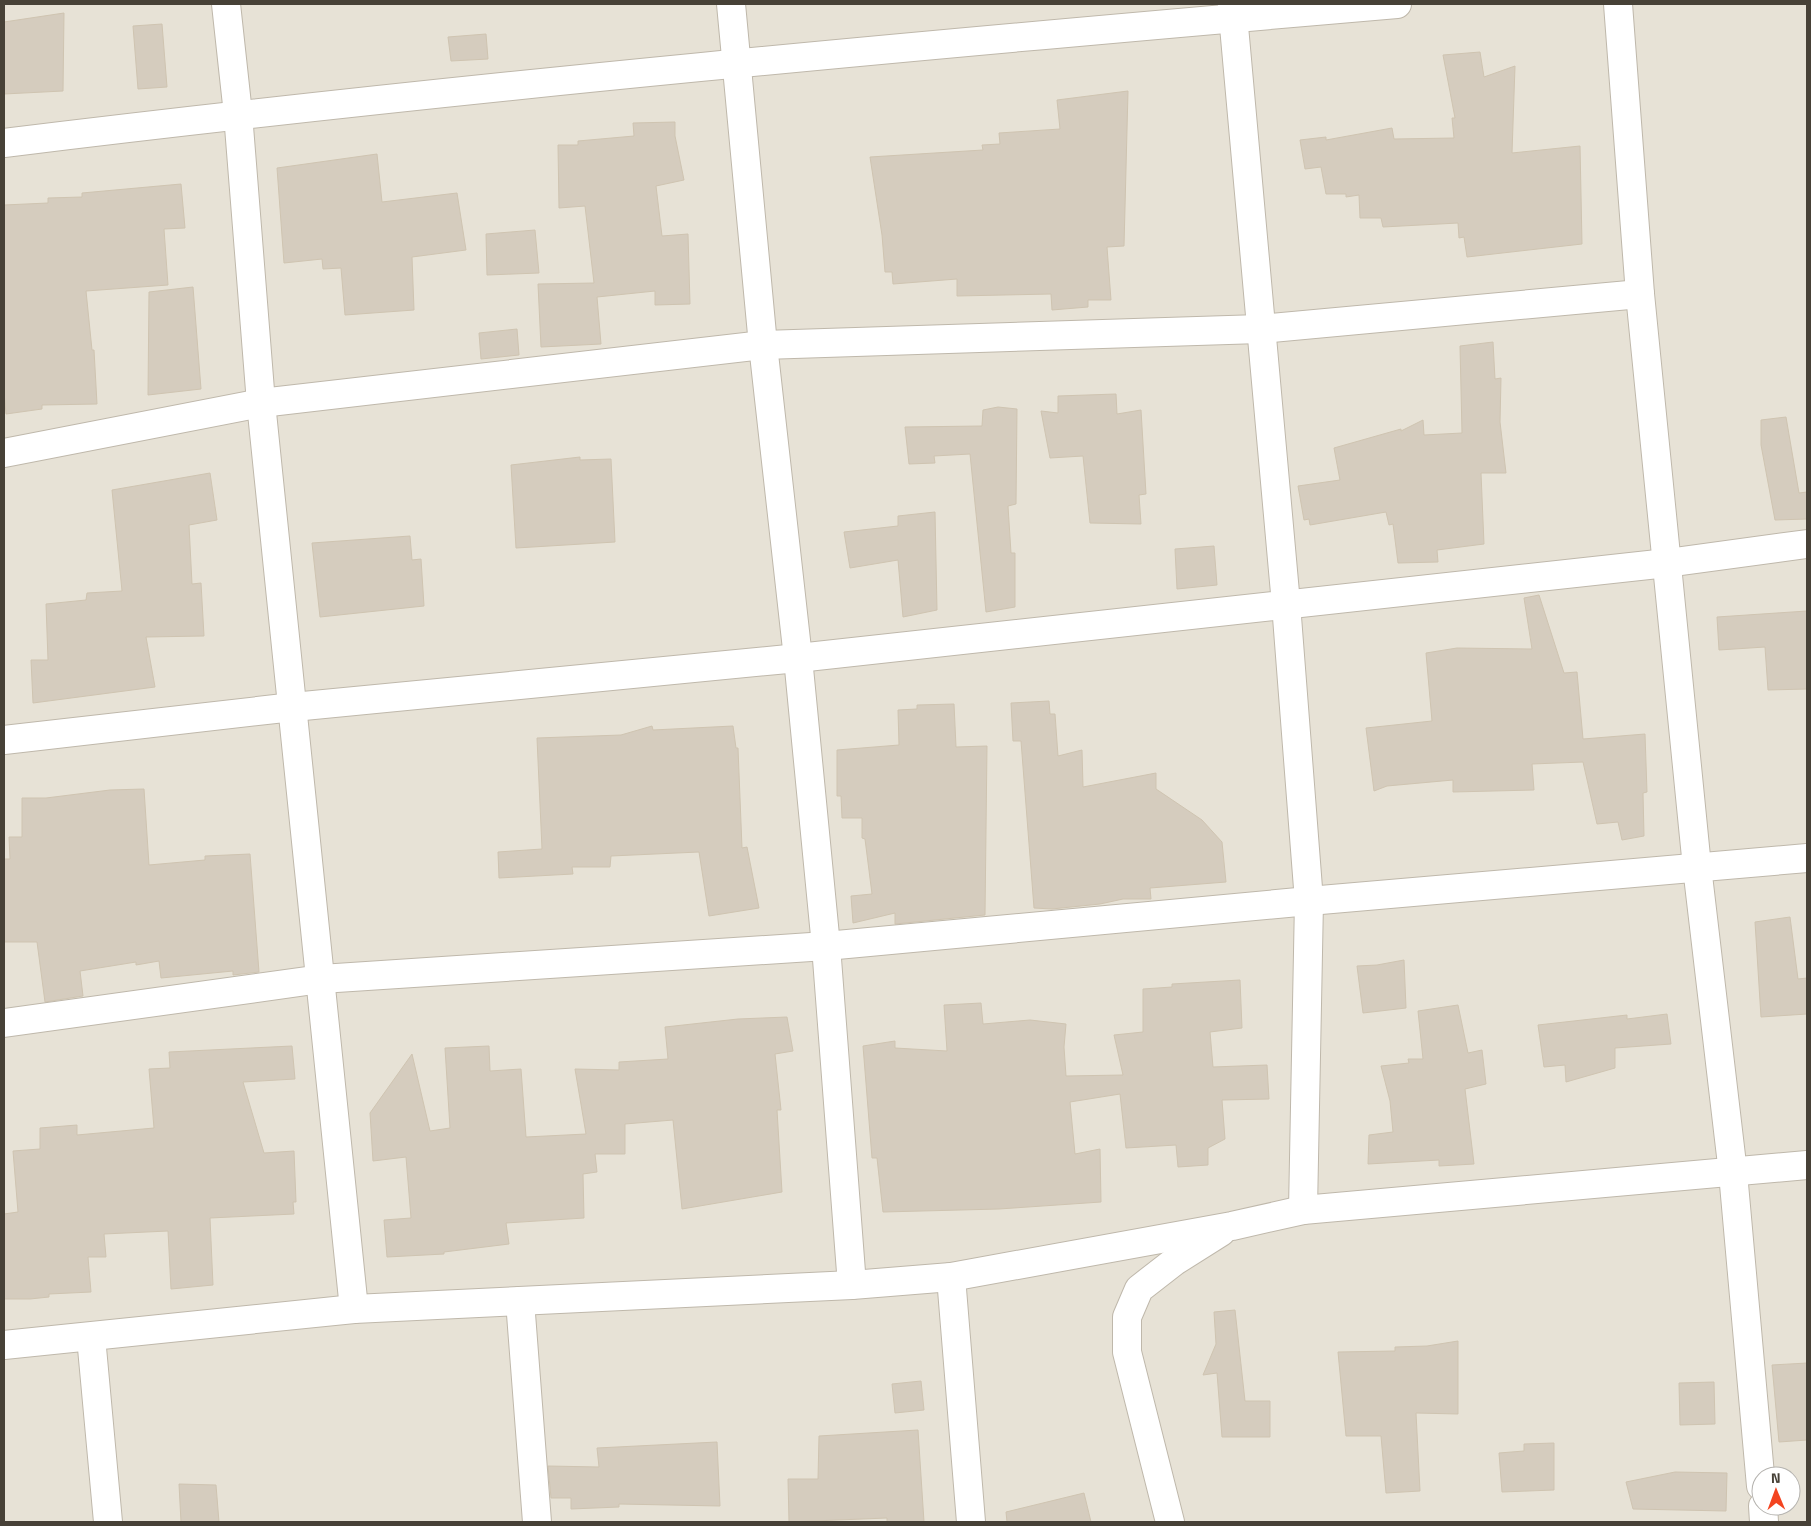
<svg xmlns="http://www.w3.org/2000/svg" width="1811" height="1526" font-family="'Titillium Web',sans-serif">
<rect width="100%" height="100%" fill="#f4f0e8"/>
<path fill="#e7e2d6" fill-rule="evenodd" d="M4 4H1807V1522H4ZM1761 1476H1791V1506H1761Z"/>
<g fill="#d5ccbe" stroke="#cfc4b1">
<path d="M64 13 63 91 4 94V22Z"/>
<path d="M162 24 167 87 138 89 133 26Z"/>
<path d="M486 34 488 59 451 61 448 37Z"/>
<path d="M1480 52 1484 77 1515 66 1512 153 1580 146 1582 244 1467 257 1464 237 1459 238 1458 223 1383 227 1381 218H1360L1359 195 1346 197V194H1326L1321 167 1305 169 1300 140 1326 137V140L1392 128 1394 139 1454 138 1452 118H1455L1443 55Z"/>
<path d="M1128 91 1124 246 1107 247 1111 300H1088V307L1052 310 1051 294 957 296V279L893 284 892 272H885L882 235 870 157 983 150 982 145 1000 144 999 133 1060 129 1057 100Z"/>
<path d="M675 122V136L684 180 656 186 662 236 688 234 690 304 655 305V291L597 297 601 344 541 347 538 284 594 283 585 206 559 208 558 145H578V141L634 136 633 123Z"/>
<path d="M377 154 382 202 457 193 466 250 412 257 414 310 345 315 341 268 323 269 322 259 284 263 277 168Z"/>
<path d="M181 184 185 228 164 229 168 285 86 291 92 350H94L97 404 42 405V409L6 414 4 392V205L48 203V198L82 197V193Z"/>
<path d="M535 230 539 273 487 275 486 234Z"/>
<path d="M193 287 201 389 148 395 149 292Z"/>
<path d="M517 329 519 355 481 359 479 333Z"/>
<path d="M1493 342 1495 379 1501 378 1500 422 1506 473H1481L1484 544 1437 550 1438 562 1398 563 1393 524 1389 525 1386 512 1310 525 1309 519 1304 520 1298 486 1340 480 1334 448 1401 429V431L1423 420 1424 435 1462 433 1460 346Z"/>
<path d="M1116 394 1117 414 1141 410 1146 494 1139 495 1141 524 1090 523 1083 456 1050 458 1041 411 1058 413V396Z"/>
<path d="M998 407 1017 409 1016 504 1008 506 1011 553H1015V607L986 612 970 454 934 456 935 463 909 464 905 427 982 426 983 410Z"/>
<path d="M1786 417 1799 493 1807 492V519L1775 520 1761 445V420Z"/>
<path d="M580 457V460L611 459 615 542 516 548 511 465Z"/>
<path d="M210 473 217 520 189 525 192 584 201 583 204 636 146 637 155 687 33 703 31 660H48L46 604 86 600 87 593 122 591 112 490Z"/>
<path d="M935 512 937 610 903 617 898 560 850 568 844 532 898 526V516Z"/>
<path d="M410 536 412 560 421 559 424 606 320 617 312 543Z"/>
<path d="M1214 546 1217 585 1177 589 1175 549Z"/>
<path d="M1539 595 1564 673 1577 672 1583 739 1645 734 1647 792 1643 793 1644 836 1622 840 1618 822 1597 824 1583 762 1532 764 1534 790 1453 792V780L1387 786 1374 791 1366 728 1432 721 1426 653 1457 648 1532 649 1524 598Z"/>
<path d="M1807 611V689L1768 690 1765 647 1719 650 1717 617Z"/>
<path d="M1049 701 1050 714H1055L1058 756 1082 750 1083 787 1156 773V789L1202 820 1222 842 1226 882 1150 888 1151 899H1123L1100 904 1052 909 1034 908 1021 741H1013L1011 703Z"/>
<path d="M954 704 956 747 987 746 985 915 895 924V913L853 923 851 896 872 894 865 839 862 838V818H842L841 796H837V750L899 745 898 710 917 709V705Z"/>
<path d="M652 726 653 730 733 726 736 748H738L742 848 747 847 759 908 709 916 699 852 611 856 610 867H572L573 874 499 878 498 852 542 849 537 738 621 735Z"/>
<path d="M144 789 149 865 205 860V856L250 854 259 972 233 975V971L161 978 159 961 136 965V962L80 971 83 996 45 1002 37 942H4V859H10L9 837H22V798H46L110 790Z"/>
<path d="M1790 917 1798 979 1807 978V1014L1761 1017 1755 922Z"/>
<path d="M1404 960 1406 1008 1363 1013 1357 966 1377 965Z"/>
<path d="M1240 980 1242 1028 1210 1032 1213 1067 1267 1065 1269 1099 1222 1100 1225 1139 1208 1148V1165L1178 1167 1176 1145 1126 1148 1120 1094 1070 1102 1075 1154 1100 1149 1101 1202 999 1209 883 1212 877 1158H872L863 1046 895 1041V1048L947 1051 944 1005 981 1003 983 1024 1030 1020 1066 1024 1064 1047 1066 1076 1123 1075 1114 1035 1143 1032V989L1172 987V984Z"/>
<path d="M1458 1005 1468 1053 1482 1050 1486 1084 1465 1089 1474 1164 1439 1166V1160L1368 1164 1369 1135 1393 1132 1390 1101 1381 1066 1409 1063 1408 1059H1423L1418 1011Z"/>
<path d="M1667 1014 1671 1044 1615 1048V1068L1566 1082 1565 1065 1544 1067 1538 1025 1627 1015V1019Z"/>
<path d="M787 1017 793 1051 775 1054 781 1110H777L782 1192 682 1209 673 1120 625 1124V1154H595L597 1172 583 1174 584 1218 506 1223 509 1244 444 1252V1254L387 1257 384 1220 411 1218 406 1157 373 1161 370 1113 412 1054 430 1131 450 1128 445 1048 489 1046 490 1071 521 1069 526 1137 586 1134 575 1069 619 1070V1062L668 1059 665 1027 738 1019Z"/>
<path d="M292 1046 295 1079 243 1082 264 1153 294 1151 296 1202H293L294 1214 210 1218 213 1285 171 1289 168 1231 104 1234 106 1257H88L91 1292 49 1294V1297L30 1299H4V1214L18 1212 13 1151 40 1149V1128L77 1125V1135L154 1128 149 1069 170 1068 169 1052Z"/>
<path d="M1235 1310 1245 1401H1270V1437H1222L1217 1373 1203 1375 1216 1344 1214 1312Z"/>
<path d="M1458 1341V1414L1416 1413 1420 1491 1386 1493 1381 1436H1346L1338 1352 1395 1351V1347L1427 1346Z"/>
<path d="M1807 1363V1440L1779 1442 1772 1365Z"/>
<path d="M921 1381 924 1410 895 1413 892 1384Z"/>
<path d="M1714 1382 1715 1424 1680 1425 1679 1383Z"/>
<path d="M918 1430 924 1522H887V1518L789 1522 788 1479H818L819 1436Z"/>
<path d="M717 1442 720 1506 619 1504V1507L571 1509V1498H551L548 1466 599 1467 597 1448Z"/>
<path d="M1554 1443V1490L1502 1492 1499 1453 1524 1451V1444Z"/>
<path d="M1675 1472 1727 1473 1726 1511 1633 1509 1626 1482Z"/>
<path d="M179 1484 216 1485 219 1522H181Z"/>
<path d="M1084 1493 1091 1522H1007L1006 1512Z"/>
</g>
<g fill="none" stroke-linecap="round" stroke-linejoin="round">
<g stroke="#bfb8ab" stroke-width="30">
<g id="minor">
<path d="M226 4 238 114 261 403 354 1309"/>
<path d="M731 4 763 345 798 658 826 946 852 1285"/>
<path d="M1232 4 1286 604 1309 901 1303 1210"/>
<path d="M1618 4 1640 294 1697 867 1733 1173 1761 1486"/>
<path d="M4 143C467 86 932 44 1397 4"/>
<path d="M4 453 261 403 763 345 1260 329 1640 294"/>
<path d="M4 740 293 707 798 658 1667 563 1807 544"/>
<path d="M4 1023 321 979 826 946 1309 901 1807 858"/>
<path d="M951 1277 971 1522"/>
<path d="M520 1301 537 1522"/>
<path d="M91 1337 108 1522"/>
<path d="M4 1345 354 1309 852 1285 951 1277 1232 1226 1303 1210 1807 1165"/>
<path d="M1763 1506 1764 1522"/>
<path d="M1170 1522 1127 1352V1317L1139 1289 1175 1261 1221 1232"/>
</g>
</g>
<use href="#minor" stroke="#fff" stroke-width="28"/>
</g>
<rect width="1811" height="1526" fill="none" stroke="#474137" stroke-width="10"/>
<g transform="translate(1776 1491) rotate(359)"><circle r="24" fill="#ffffff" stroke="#b5b3af"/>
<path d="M0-4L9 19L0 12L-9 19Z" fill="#f34420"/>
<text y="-8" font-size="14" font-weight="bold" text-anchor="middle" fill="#474137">N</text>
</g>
</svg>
